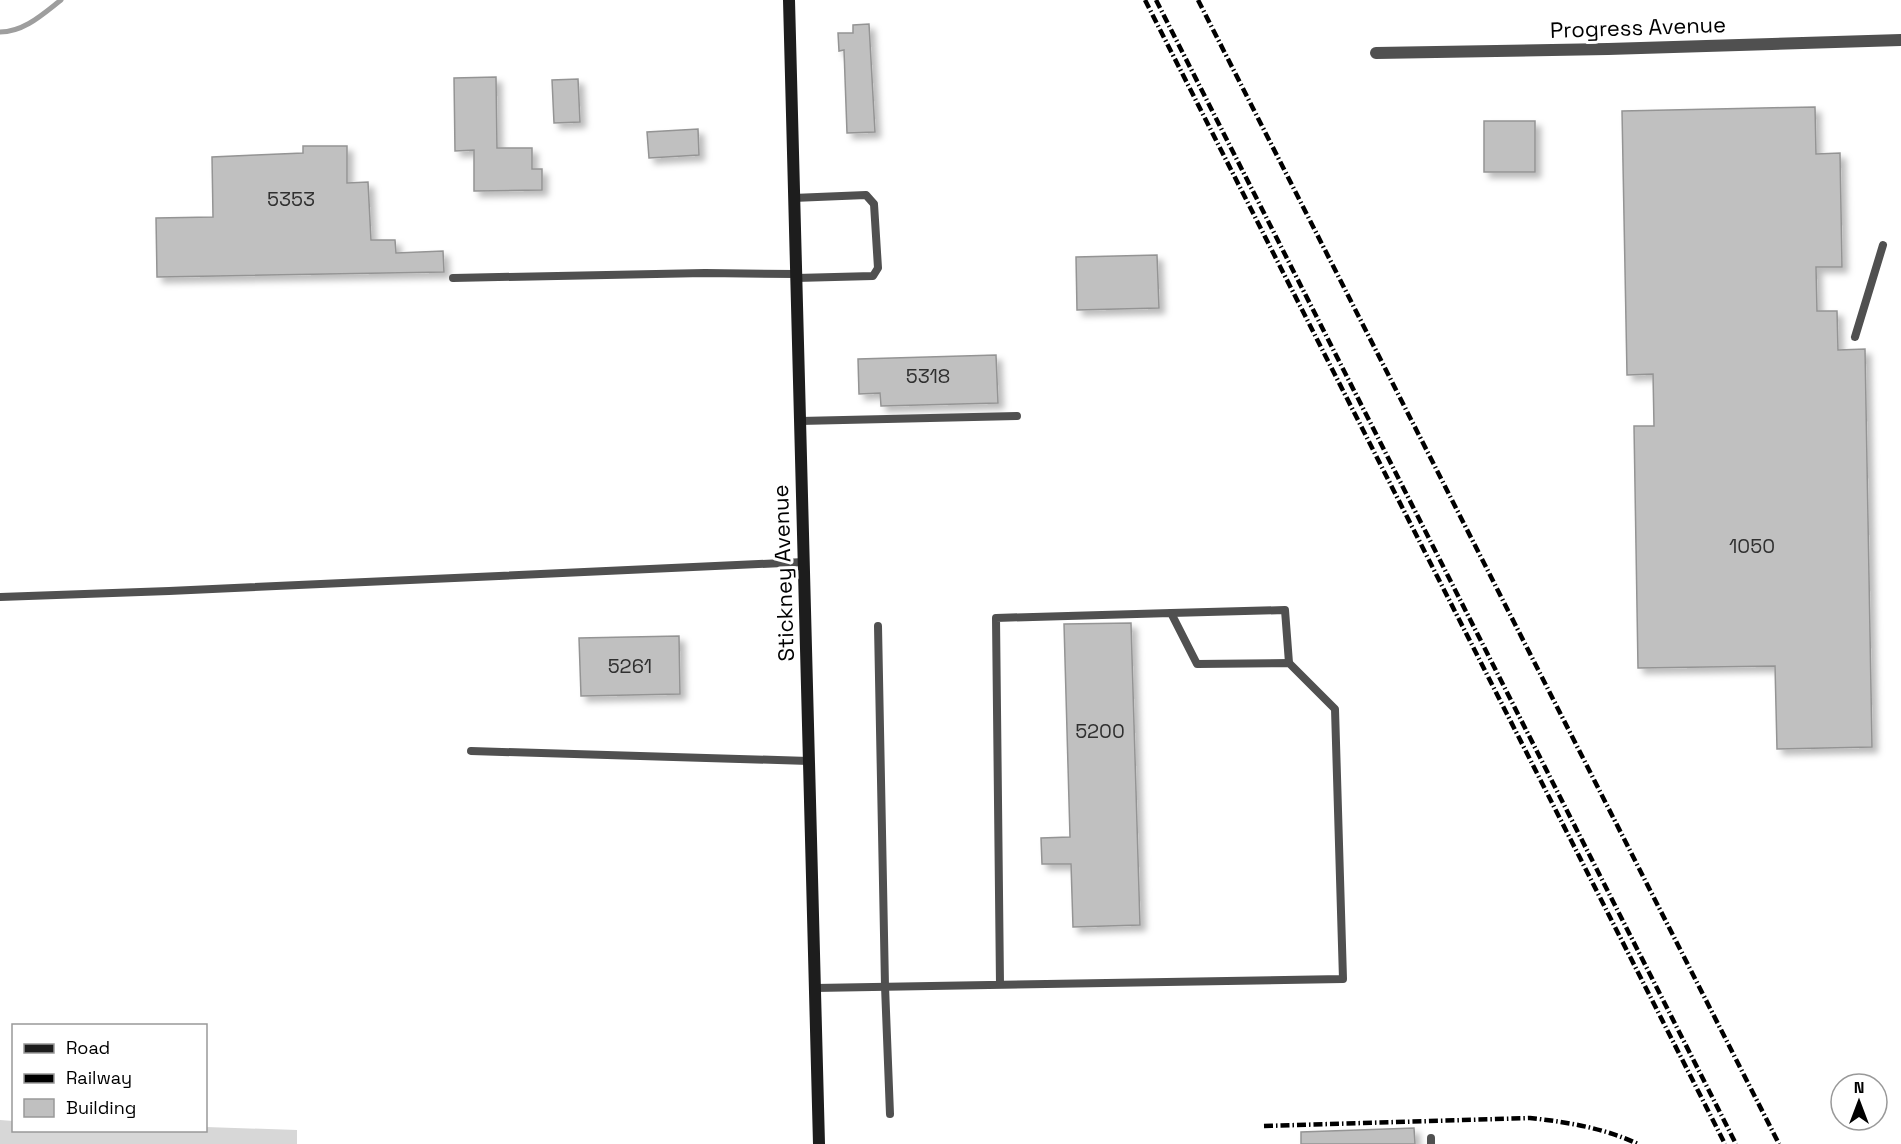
<svg xmlns="http://www.w3.org/2000/svg" width="1901" height="1144" font-family="'Space Grotesk',sans-serif">
<defs>
<filter id="shadow"><feDropShadow dx="5.5" dy="5.5" stdDeviation="3" flood-color="#0004"/></filter>
</defs>
<rect width="100%" height="100%" fill="#fff"/>
<path fill="#d7d7d7" d="M0 1120 13 1121 14 1130H206V1127L297 1130V1144H0Z"/>
<g fill="none" stroke-linecap="round" stroke-linejoin="round">
<path stroke="#9e9e9e" stroke-width="5" d="M0 32C24 32 43 14 61 0"/>
</g>
<g fill="#c0c0c0" stroke="#949494" stroke-width="1.5" filter="url(#shadow)">
<path d="M869 24 875 132 847 133 844 50 839 51 838 33H853V25Z"/>
<path d="M496 77 497 148H532V169H542V190L474 191V150L455 151 454 78Z"/>
<path d="M578 79 580 122 554 123 552 80Z"/>
<path d="M1815 107 1816 154 1840 153 1842 267H1816L1817 311H1837L1838 350 1865 349 1872 747 1777 749 1775 666 1638 668 1634 426H1654L1653 374 1627 375 1622 111Z"/>
<rect x="1484" y="121" width="51" height="51"/>
<path d="M698 129 699 155 649 158 647 132Z"/>
<path d="M303 146H347V183L368 182 371 240H395L396 253 443 251 444 272 157 277 156 218 213 217 212 157 303 153Z"/>
<path d="M1157 255 1159 308 1077 310 1076 257Z"/>
<path d="M996 355 998 403 881 406 880 393 859 394 858 359Z"/>
<path d="M1131 623 1140 925 1073 927 1071 864H1042L1041 838 1070 837 1064 624Z"/>
<path d="M679 636 680 694 581 696 579 638Z"/>
<path d="M1414 1128 1415 1144H1301V1132Z"/>
</g>
<g fill="none" stroke-linecap="round" stroke-linejoin="round">
<g stroke="#505050" stroke-width="8">
<path d="M793 198 866 195 874 204 878 268 873 276 796 278"/>
<path d="M453 278 705 273 796 274"/>
<path d="M1855 337 1883 245"/>
<path d="M800 421 1017 416"/>
<path d="M0 597 169 591 804 562"/>
<path d="M1171 613 1285 610 1289 663"/>
<path d="M878 626 885 986 890 1114"/>
<path d="M471 751 809 761"/>
<path d="M815 988 1343 979 1335 709 1289 663 1197 664 1171 613 996 618 1000 984"/>
<path d="M1431 1138V1144"/>
</g>
<path stroke="#505050" stroke-width="12" d="M1376 53 1608 49 1901 40"/>
<path stroke="#1d1d1d" stroke-width="12" d="M789 0 819 1144"/>
<g stroke="#000" stroke-width="4.5" stroke-dasharray="9 3 1.5 3" stroke-linecap="butt">
<path d="M1145 0 1725 1144"/>
<path d="M1156 0 1736 1144"/>
<path d="M1198 0 1779 1144"/>
<path d="M1264 1126 1530 1118C1567 1122 1604 1128 1638 1144"/>
</g>
</g>
<g text-anchor="middle" dominant-baseline="central" stroke-width="6" stroke-linejoin="round" paint-order="stroke">
<g font-size="20" fill="#303030">
<text x="291" y="199">5353</text>
<text x="928" y="376">5318</text>
<text x="1752" y="546">1050</text>
<text x="630" y="666">5261</text>
<text x="1100" y="731">5200</text>
</g>
<g font-size="22" fill="#000" stroke="#fff">
<text transform="translate(1638 27) rotate(-2)">Progress Avenue</text>
<text transform="translate(783 573) rotate(-92)">Stickney Avenue</text>
</g>
</g>
<rect x="12" y="1024" width="195" height="108" fill="#ffffff" stroke="#999999" stroke-width="1.5"/>
<rect x="24" y="1044" width="30" height="9" fill="#1d1d1d" stroke="#999999" stroke-width="1.5"/>
<text x="66" y="1054" font-size="18" fill="#000000">Road</text>
<rect x="24" y="1074" width="30" height="9" fill="#000000" stroke="#999999" stroke-width="1.5"/>
<text x="66" y="1084" font-size="18" fill="#000000">Railway</text>
<rect x="24" y="1099" width="30" height="18" fill="#c0c0c0" stroke="#999999" stroke-width="1.5"/>
<text x="66" y="1114" font-size="18" fill="#000000">Building</text>
<g transform="translate(1859 1102)"><circle r="28" fill="#ffffff" stroke="#999999" stroke-width="1.5"/>
<path d="M0-4.5L10 22L0 15L-10 22Z" fill="#000000"/>
<text y="-9" font-size="16" font-weight="bold" text-anchor="middle" fill="#000000">N</text>
</g>
</svg>
